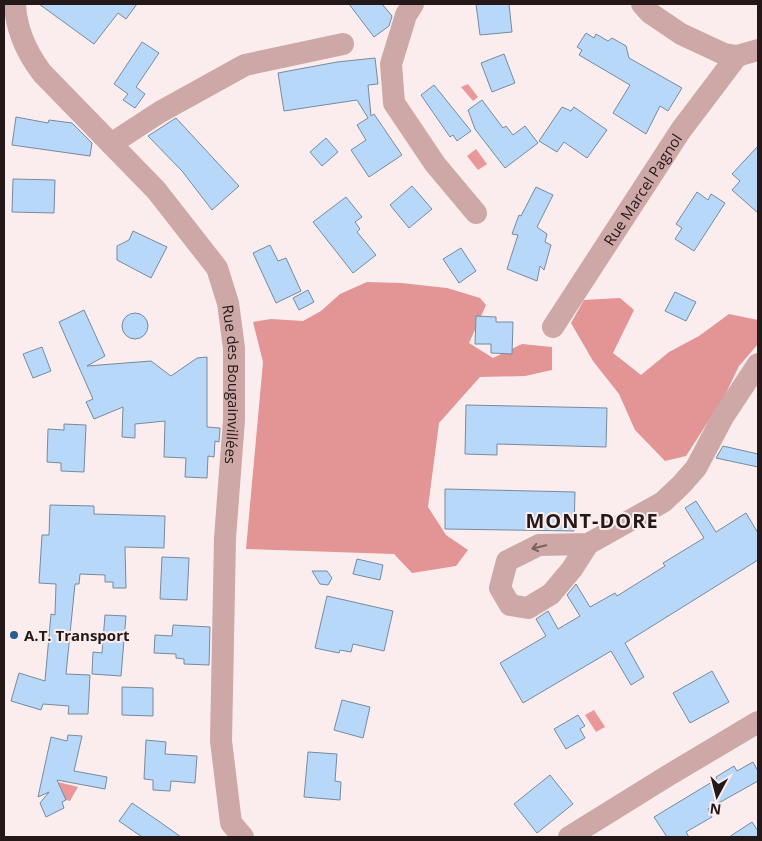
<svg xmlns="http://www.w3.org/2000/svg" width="762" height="841" font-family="'Open Sans',sans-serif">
<rect width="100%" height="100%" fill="#fbeded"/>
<g fill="#e39494">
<path d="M367 282 401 283 447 288 480 298 486 305 469 343 493 358 522 344 552 347V370L525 376 480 377 439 423 428 507 446 535 468 550 456 566 412 573 394 554 246 549 263 362 253 322 271 319 303 321 321 311 340 294Z"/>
<path d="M620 298 634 310 613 353 641 375 669 352 699 336 729 314 758 320V344L739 366 724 397 686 456 665 461 635 430 619 394 593 361 571 323 584 300Z"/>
</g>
<g fill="#e89898">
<path d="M468 84 478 97 473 101 461 87Z"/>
<path d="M476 149 487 164 478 170 467 156Z"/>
<path d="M594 710 605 727 596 732 585 715Z"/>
<path d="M58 782 78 787 70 801 66 800 61 789 57 787Z"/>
</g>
<g fill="#b8d8fa" stroke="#778a9e">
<path d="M39 4H137L126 19 118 13 94 44Z"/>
<path d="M349 4H382L392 16 389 26 374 37Z"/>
<path d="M476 4H509L512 32 480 35Z"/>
<path d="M586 33 594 38 596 34 608 41 612 38 626 46 629 58 682 88 668 111 660 106 646 134 613 113 630 85 579 55 582 50 577 47Z"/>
<path d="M142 42 159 53 136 87 145 94 135 108 123 100 128 94 114 84Z"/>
<path d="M504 54 515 83 492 92 481 63Z"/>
<path d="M375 58 378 84 368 85 371 116 374 114 402 155 369 177 351 150 366 140 357 125 368 118 357 100 284 111 278 73 337 62Z"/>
<path d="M434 85 471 131 457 141 453 135 450 137 421 95Z"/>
<path d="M482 100 503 128 506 126 513 135 525 126 538 143 505 168 475 129 468 110Z"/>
<path d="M562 107 571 111 574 107 607 130 587 158 564 142 557 152 539 141Z"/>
<path d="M16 117 48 123 49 120 72 123 92 143 90 156 12 145Z"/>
<path d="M176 118 239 186 212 210 182 171 148 136Z"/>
<path d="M326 138 338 152 322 166 310 152Z"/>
<path d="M758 146V213L732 190 740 181 732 174Z"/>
<path d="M13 179 55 180 54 213 12 212Z"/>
<path d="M412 186 432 209 409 228 390 205Z"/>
<path d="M536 187 553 195 537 227 547 234 545 242 551 245 544 270 540 266 537 281 507 269 518 235 512 234 519 215 521 216Z"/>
<path d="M697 192 708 200 711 194 725 203 694 251 675 239 682 228 676 224Z"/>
<path d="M346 197 362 217 355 222 360 229 357 232 376 255 353 273 313 222Z"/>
<path d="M133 231 167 247 151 278 117 260V246L129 240Z"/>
<path d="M270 245 278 261 286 258 301 291 276 303 253 253Z"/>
<path d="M461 248 476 271 459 283 443 259Z"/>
<path d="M308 290 314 302 299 310 293 298Z"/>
<path d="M675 292 696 302 686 321 665 311Z"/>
<path d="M84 310 105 356 87 366 151 361 171 376 197 358 207 357V427L220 428 219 442 215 441 214 457 208 456 207 478 185 477 186 458 164 457 165 421 135 424V438L122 437 123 407 94 419 86 402 93 399 59 322Z"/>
<circle cx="135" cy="326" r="13"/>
<path d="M476 316 496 317V322H513L512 354 491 353V344H475Z"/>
<path d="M42 347 51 371 33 378 23 354Z"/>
<path d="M466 405 607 408 606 447 497 444V455L465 454Z"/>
<path d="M64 424 86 425 84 472 61 471V463L47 462 48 429 64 430Z"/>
<path d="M723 446 758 454V467L716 458Z"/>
<path d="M445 489 575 492 574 531 445 529Z"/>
<path d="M696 501 716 532 746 513 758 533V560L625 643 644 677 631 685 611 651 523 703 500 663 546 636 536 619 548 611 558 629 580 616 567 595 576 584 590 607 615 593 617 596 665 566 663 563 704 538 685 508Z"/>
<path d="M50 505 94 506V514L165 516 164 548 125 547 126 588H113V582H105V575L80 574 79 584H75L66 674 90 675 88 714H68L69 706 43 704 41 710 11 701 19 673 45 681 51 614 55 615 56 584 39 583 42 535H49Z"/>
<path d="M162 557 189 558 187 600 160 599Z"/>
<path d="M357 559 383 565 380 580 353 574Z"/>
<path d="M312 571H327L332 578 328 585 320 584Z"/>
<path d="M327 596 393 611 384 651 353 644 351 652 340 650 339 653 315 648Z"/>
<path d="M105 615 126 616 121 676 92 674 93 652 102 653Z"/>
<path d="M173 625 210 627 209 665 184 664V659L176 658V654L154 653 155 635 172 636Z"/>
<path d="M712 671 729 702 690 723 673 693Z"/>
<path d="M122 687 153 688V716L122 715Z"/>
<path d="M342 700 370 707 363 738 334 730Z"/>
<path d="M578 715 585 726 580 729 585 738 566 749 554 729Z"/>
<path d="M68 735 82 736 74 771 107 777 105 789 57 780 66 800 62 802 64 808 46 817 40 803 49 792 38 797 51 737 67 741Z"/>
<path d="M146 740 166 742 165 754 197 756 195 783 171 781 170 791 153 790V780L144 779Z"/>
<path d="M308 752 337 754 335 781 341 782 340 800 304 797Z"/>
<path d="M753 762 758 771V781L708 809 712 817 686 832 689 837H667L654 817 717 779 716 777 734 766 737 771Z"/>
<path d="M550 775 573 804 537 833 514 804Z"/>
<path d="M132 803 160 822 181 837H142L119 821Z"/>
<path d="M752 822 758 831V837H729Z"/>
</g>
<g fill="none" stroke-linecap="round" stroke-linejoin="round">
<g stroke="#cda8a7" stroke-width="22">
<path id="s1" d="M15 4C16 29 27 53 42 73L156 190 217 268 228 303 234 348V420L225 538 221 741 231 823 243 837"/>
<path d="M413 4 406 15 391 64 394 103 435 164 476 213"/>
<path d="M642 4 650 13 681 34 724 54 737 56 758 50"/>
<path d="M111 144 160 112 245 65 343 44"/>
<path id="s2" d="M553 327 681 130 737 56"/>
<path d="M588 544 539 545 507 561 500 588 510 605 528 608 551 594 572 569 588 544 663 502 681 485 696 468 723 417 758 364"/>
<path d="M569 837 669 775 758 722"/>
</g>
</g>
<defs><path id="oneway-shaft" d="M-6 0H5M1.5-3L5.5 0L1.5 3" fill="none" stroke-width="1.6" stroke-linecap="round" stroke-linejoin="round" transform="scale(1.25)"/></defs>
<use stroke="#786060" href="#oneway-shaft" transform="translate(539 547) rotate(166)"/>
<circle fill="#225d94" stroke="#fbeded" stroke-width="2" cx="14" cy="635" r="5"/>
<g text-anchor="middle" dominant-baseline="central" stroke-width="4" stroke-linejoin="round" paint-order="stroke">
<g font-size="15" fill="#241818" stroke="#fbeded">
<text stroke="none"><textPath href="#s2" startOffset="164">Rue Marcel Pagnol</textPath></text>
<text stroke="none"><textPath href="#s1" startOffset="456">Rue des Bougainvillées</textPath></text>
</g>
<g font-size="15" font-weight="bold" fill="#241818" stroke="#fbeded" text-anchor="start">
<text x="24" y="635">A.T. Transport</text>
</g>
<g font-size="20" font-weight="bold" letter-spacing="1" fill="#241818" stroke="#fbeded">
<text x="592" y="520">MONT-DORE</text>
</g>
</g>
<rect width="762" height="841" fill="none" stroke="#241818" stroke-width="10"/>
<g transform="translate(717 796) rotate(187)" stroke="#fbeded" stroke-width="4" paint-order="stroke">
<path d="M0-4L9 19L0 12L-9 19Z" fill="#241818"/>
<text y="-8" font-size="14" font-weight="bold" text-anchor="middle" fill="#241818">N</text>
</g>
</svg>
